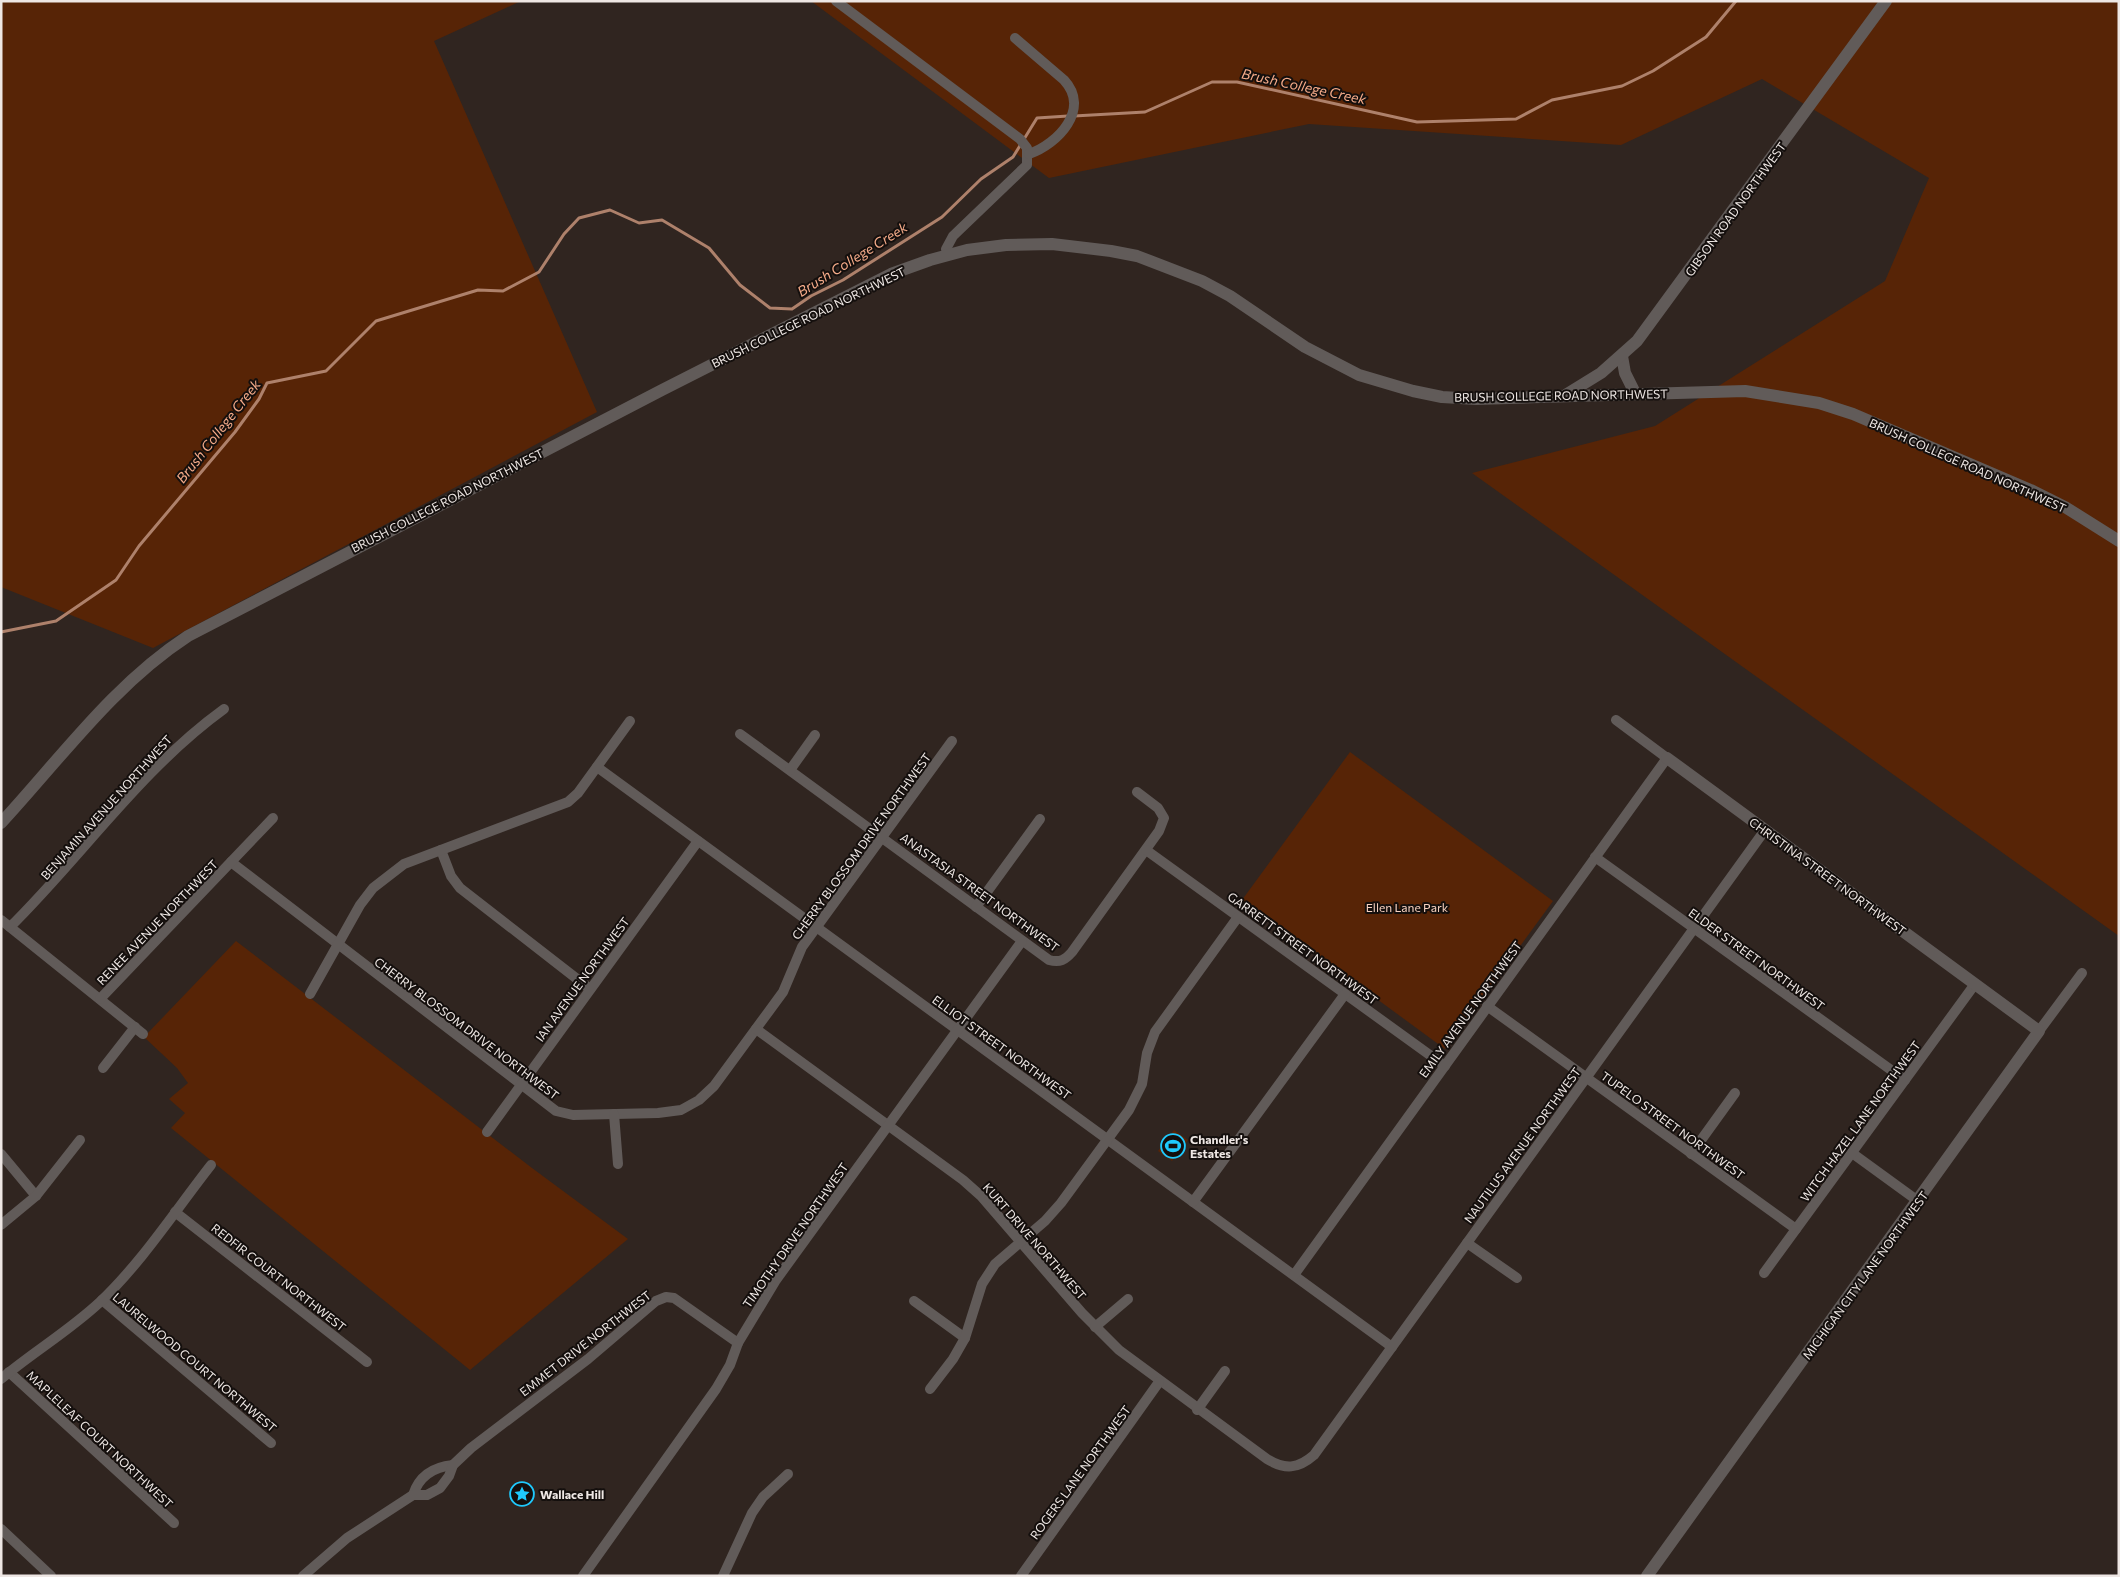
<svg xmlns="http://www.w3.org/2000/svg" width="2120" height="1577" font-family="Commissioner,sans-serif">
<rect width="100%" height="100%" fill="#302520"/>
<g fill="#572406">
<path d="M1 1H521L434 41 597 412 153 648 1 587Z"/>
<path d="M811 1H2119V936L1472 473 1655 426 1885 281 1929 178 1762 79 1621 145 1309 124 1049 178Z"/>
<path d="M1350 752 1553 901 1445 1049 1242 900Z"/>
<path d="M236 941 532 1168 628 1239 470 1370 171 1128 185 1113 169 1099 188 1083 177 1068 144 1037Z"/>
<path d="M1174 1130 1188 1140 1172 1161 1158 1151Z"/>
</g>
<g fill="none" stroke-linecap="round" stroke-linejoin="round">
<g stroke="#ae816b" stroke-width="3">
<path d="M1074 116 1145 112 1212 82H1237L1417 122 1516 119 1552 100 1622 86 1653 71 1706 37 1736 1"/>
<path d="M1 632 56 621 116 580 139 546 235 432 259 399 267 383 326 371 376 321 478 290 503 291 539 272 564 234 579 218 610 210 639 223 662 220 709 248 740 285 770 308 792 309 811 296 843 280 942 217 981 179 1013 157 1037 118 1068 116"/>
</g>
<g stroke="#615b59" stroke-width="10">
<path d="M836 1 1020 139 1027 148V165L953 236 946 249 948 255"/>
<path d="M1015 38 1064 80C1091 109 1058 144 1029 154"/>
<path d="M740 734 1049 960C1060 963 1065 960 1072 952L1159 831 1164 818 1158 808 1137 792"/>
<path d="M597 767 1392 1347"/>
<path d="M790 770 815 735"/>
<path d="M441 850 451 876 460 888 590 989"/>
<path d="M1146 850 1445 1066"/>
<path d="M1595 857 1905 1080"/>
<path d="M231 862 556 1111 573 1115 658 1113 681 1110 699 1100 714 1086 783 992 802 947 952 741"/>
<path d="M976 907 1040 819"/>
<path d="M1 920 143 1034"/>
<path d="M10 927C82 856 141 769 224 709"/>
<path d="M310 994 360 905 373 888 404 864 568 802 578 793 630 721"/>
<path d="M100 999 273 818"/>
<path d="M1487 1006 1796 1229"/>
<path d="M756 1029 963 1180 981 1196 1082 1313 1119 1350 1267 1459C1285 1470 1298 1469 1314 1455L1765 830"/>
<path d="M2039 1031 2082 973"/>
<path d="M103 1068 135 1027"/>
<path d="M614 1114 618 1164"/>
<path d="M487 1132 698 841"/>
<path d="M1852 1153 1918 1201"/>
<path d="M1 1154 36 1196"/>
<path d="M1691 1154 1735 1093"/>
<path d="M1193 1202 1345 994"/>
<path d="M175 1212 367 1362"/>
<path d="M1 1225 36 1196 80 1140"/>
<path d="M1467 1243 1517 1278"/>
<path d="M1764 1273 1975 984"/>
<path d="M1294 1275 1667 758 1616 720"/>
<path d="M102 1300 271 1443"/>
<path d="M914 1301 965 1338"/>
<path d="M1095 1327 1128 1299"/>
<path d="M9 1372 174 1523"/>
<path d="M1 1379C33 1352 69 1331 100 1302 142 1262 175 1211 211 1165"/>
<path d="M930 1389 953 1359 965 1338 982 1284 995 1264 1045 1221 1061 1203 1129 1110 1142 1084 1147 1053 1155 1032 1238 917"/>
<path d="M1197 1410 1225 1371"/>
<path d="M413 1495C419 1476 433 1467 453 1465"/>
<path d="M1 1529 51 1576"/>
<path d="M303 1576 347 1538 413 1495H427L440 1488 449 1476 453 1465 471 1448 588 1359 656 1301 666 1297 674 1298 738 1343"/>
<path d="M583 1576 716 1389 730 1365 738 1343 776 1280 1022 941"/>
<path d="M723 1576 752 1513 763 1497 788 1474"/>
<path d="M1021 1576 1159 1382"/>
</g>
<g stroke="#615b59" stroke-width="12">
<path d="M1622 356 1625 373 1635 393"/>
<path d="M1567 394 1601 373 1637 341 1886 1"/>
<path d="M1 823C61 758 113 685 188 636L662 390 891 274 930 260 967 250 1006 245 1052 244 1111 251 1137 256 1202 281 1230 296 1305 347 1359 375 1413 391 1442 397 1476 399 1745 391 1819 403 1853 414 2033 491 2065 507 2119 541"/>
<path d="M1647 1576 2039 1031 1667 758"/>
</g>
</g>
<defs>
<g id="stadium-ring" transform="scale(1.25)"><circle r="9.5" fill="#140f0d" stroke="#1fc9fd" stroke-width="1.5"/><path d="M0-5a6.5 5 0 1 0 0 10a6.5 5 0 1 0 0-10ZM-3.5-1.8h7v3.6h-7Z" fill="#1fc9fd"/></g>
<g id="sight-ring" transform="scale(1.25)"><circle r="9.5" fill="#140f0d" stroke="#1fc9fd" stroke-width="1.5"/><path d="M0-6L1.8-2.2L6-1.7L2.9 1.2L3.7 5.4L0 3.3L-3.7 5.4L-2.9 1.2L-6-1.7L-1.8-2.2Z" fill="#1fc9fd"/></g>
</defs>
<g fill-rule="evenodd">
<use href="#stadium-ring" x="1173" y="1146"/>
<use href="#sight-ring" x="522" y="1494"/>
</g>
<g text-anchor="middle" dominant-baseline="central" stroke-width="4" stroke-linejoin="round" paint-order="stroke">
<g font-size="12" fill="#eee7e4" stroke="#140f0d">
<text transform="translate(1735 209) rotate(-54)">GIBSON ROAD NORTHWEST</text>
<text transform="translate(808 317) rotate(-26)">BRUSH COLLEGE ROAD NORTHWEST</text>
<text transform="translate(1561 395) rotate(-1)">BRUSH COLLEGE ROAD NORTHWEST</text>
<text transform="translate(1968 465) rotate(24)">BRUSH COLLEGE ROAD NORTHWEST</text>
<text transform="translate(447 500) rotate(-27)">BRUSH COLLEGE ROAD NORTHWEST</text>
<text transform="translate(106 807) rotate(-48)">BENJAMIN AVENUE NORTHWEST</text>
<text transform="translate(861 846) rotate(-54)">CHERRY BLOSSOM DRIVE NORTHWEST</text>
<text transform="translate(1828 876) rotate(36)">CHRISTINA STREET NORTHWEST</text>
<text transform="translate(980 892) rotate(36)">ANASTASIA STREET NORTHWEST</text>
<text transform="translate(157 922) rotate(-46)">RENEE AVENUE NORTHWEST</text>
<text transform="translate(1303 948) rotate(36)">GARRETT STREET NORTHWEST</text>
<text transform="translate(1757 959) rotate(36)">ELDER STREET NORTHWEST</text>
<text transform="translate(582 979) rotate(-54)">IAN AVENUE NORTHWEST</text>
<text transform="translate(1470 1009) rotate(-54)">EMILY AVENUE NORTHWEST</text>
<text transform="translate(467 1028) rotate(37)">CHERRY BLOSSOM DRIVE NORTHWEST</text>
<text transform="translate(1002 1047) rotate(36)">ELLIOT STREET NORTHWEST</text>
<text transform="translate(1860 1121) rotate(-54)">WITCH HAZEL LANE NORTHWEST</text>
<text transform="translate(1673 1125) rotate(36)">TUPELO STREET NORTHWEST</text>
<text transform="translate(1522 1145) rotate(-54)">NAUTILUS AVENUE NORTHWEST</text>
<text transform="translate(795 1235) rotate(-55)">TIMOTHY DRIVE NORTHWEST</text>
<text transform="translate(1035 1241) rotate(49)">KURT DRIVE NORTHWEST</text>
<text transform="translate(1865 1275) rotate(-54)">MICHIGAN CITY LANE NORTHWEST</text>
<text transform="translate(279 1277) rotate(38)">REDFIR COURT NORTHWEST</text>
<text transform="translate(585 1343) rotate(-38)">EMMET DRIVE NORTHWEST</text>
<text transform="translate(195 1362) rotate(40)">LAURELWOOD COURT NORTHWEST</text>
<text transform="translate(100 1439) rotate(43)">MAPLELEAF COURT NORTHWEST</text>
<text transform="translate(1080 1472) rotate(-54)">ROGERS LANE NORTHWEST</text>
</g>
<g font-size="12" fill="#f8d2c0" stroke="#140f0d">
<text x="1407" y="907">Ellen Lane Park</text>
</g>
<g font-size="12" font-weight="bold" fill="#eee7e4" stroke="#140f0d" text-anchor="start">
<text x="1190" y="1139">Chandler's<tspan x="1190" dy="14">Estates</tspan></text>
<text x="540" y="1494">Wallace Hill</text>
</g>
<g font-size="14" font-style="italic" fill="#f5ab89" stroke="#140f0d">
<text transform="translate(1304 86) rotate(12)">Brush College Creek</text>
<text transform="translate(852 259) rotate(-32)">Brush College Creek</text>
<text transform="translate(218 431) rotate(-52)">Brush College Creek</text>
</g>
</g>
<rect width="2120" height="1577" fill="none" stroke="#eee7e4" stroke-width="5"/>
</svg>
